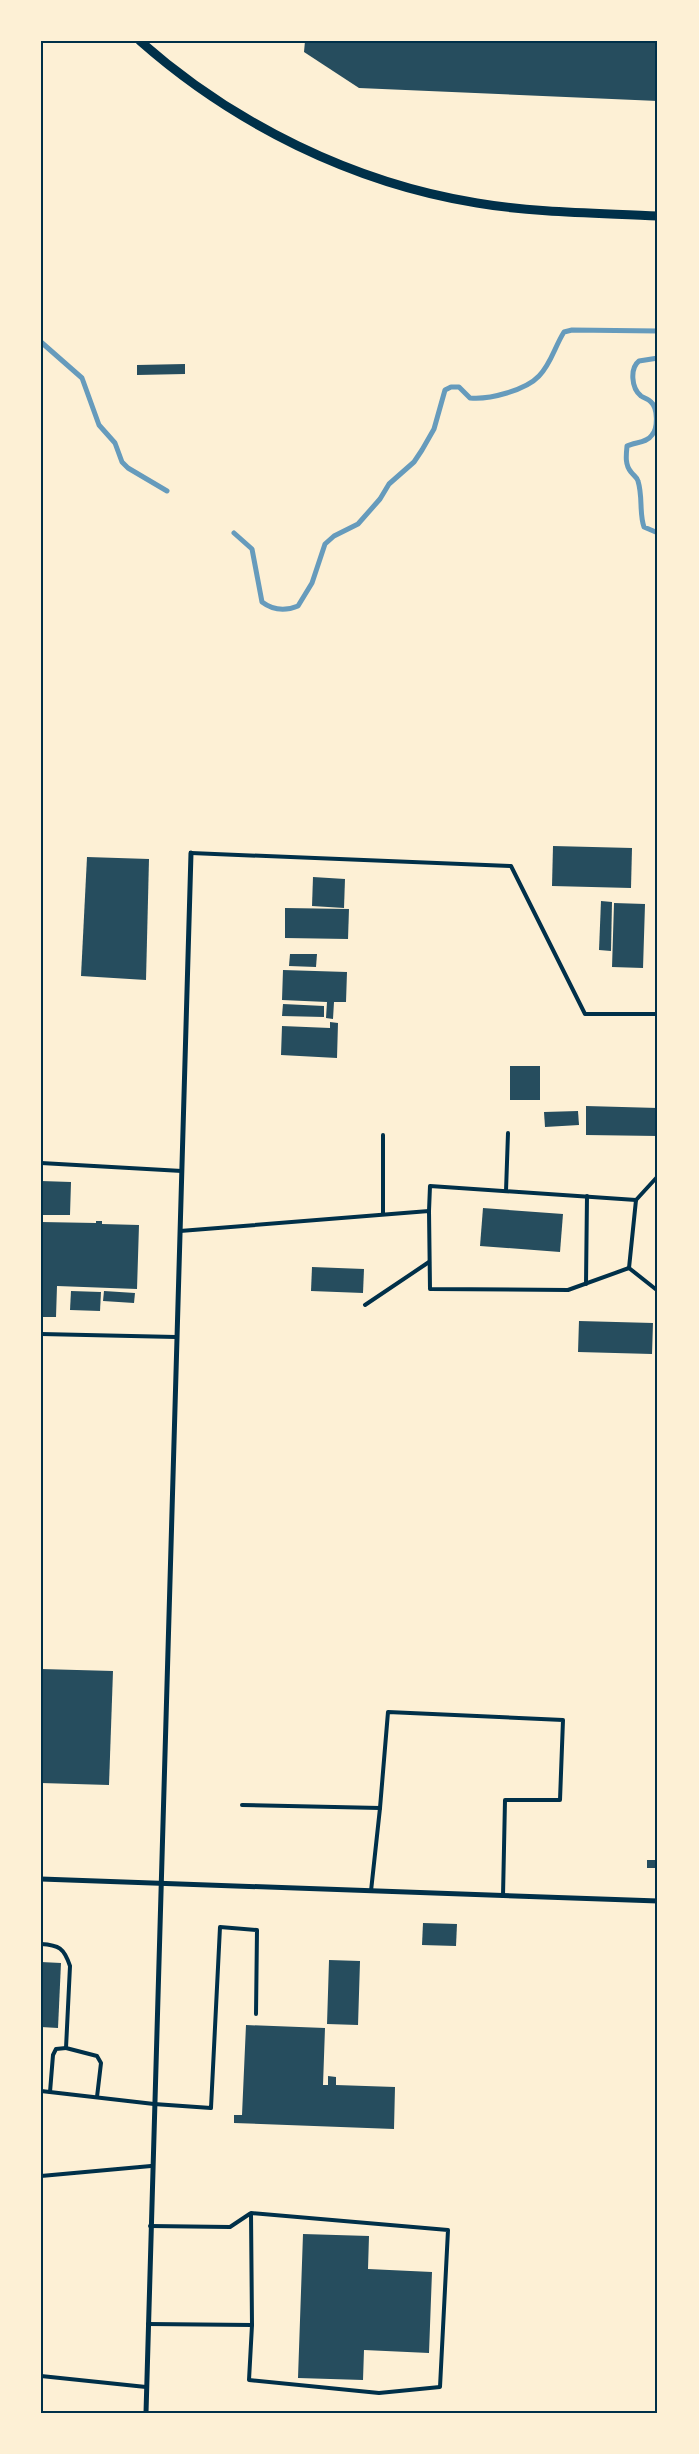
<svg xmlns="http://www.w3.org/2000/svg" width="699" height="2454" font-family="'Noto Sans',sans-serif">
<rect width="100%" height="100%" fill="#fdf0d5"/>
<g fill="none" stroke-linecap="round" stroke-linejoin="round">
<g stroke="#669bbc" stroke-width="5">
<path d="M41 342 82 378 99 425 115 443 122 462 128 468 167 491"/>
<path d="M658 358 639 361C630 368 631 388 641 396 644 398 649 399 651 402 658 408 658 428 652 435 647 443 635 442 627 446 626 456 625 465 631 472 634 476 637 477 638 481 643 497 639 513 644 527L658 533"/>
<path d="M234 533 252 549 262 602C274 611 286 611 298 606L312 583 325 544 334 536 358 524 380 499 389 484 414 462 422 450 434 429 445 390 451 387H459L470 398C489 400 526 390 539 376 551 364 555 346 564 332L572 330 658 331"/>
</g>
</g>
<g fill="#264d5e">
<path d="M305 41H658V101L359 88 304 52Z"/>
<path d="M185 364V374L137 375V365Z"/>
<path d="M553 846 632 848 631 888 552 886Z"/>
<path d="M87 857 149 859 146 980 81 976Z"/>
<path d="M313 877 345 879 344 908 312 906Z"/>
<path d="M601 901 612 902 611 951 599 950Z"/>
<path d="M614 903 645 904 643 968 612 967Z"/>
<path d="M285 908 349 909 348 939 285 938Z"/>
<path d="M290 954H317L316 967 289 966Z"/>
<path d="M283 970 347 972 346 1002H334L333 1019 326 1018 327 1002 282 1000Z"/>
<path d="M283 1004 324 1006V1017L282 1016Z"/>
<path d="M330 1022 338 1023 337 1058 281 1055 282 1026 330 1028Z"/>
<rect x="510" y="1066" width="30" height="34"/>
<path d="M586 1106 658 1108V1136L586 1135Z"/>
<path d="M578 1111 579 1125 545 1127 544 1112Z"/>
<path d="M41 1181 71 1182 70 1215H41Z"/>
<path d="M483 1208 563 1214 560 1252 480 1246Z"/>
<path d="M96 1221H102V1224L139 1225 137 1289 57 1286 56 1317H41V1222L96 1223Z"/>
<path d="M312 1267 364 1269 363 1293 311 1291Z"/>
<path d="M71 1291 101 1292 100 1311 70 1310Z"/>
<path d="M104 1291 135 1293 134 1303 103 1301Z"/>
<path d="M579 1321 653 1323 652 1354 578 1352Z"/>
<path d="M41 1669 113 1671 109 1785 41 1783Z"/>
<rect x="647" y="1860" width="11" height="8"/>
<path d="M423 1923 457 1924 456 1946 422 1945Z"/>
<path d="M329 1960 360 1961 358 2025 327 2024Z"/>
<path d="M41 1962 61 1963 58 2028 41 2027Z"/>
<path d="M246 2025 325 2028 323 2085H328V2076L336 2077V2085L395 2087 394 2129 234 2123V2115H242Z"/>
<path d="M303 2234 369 2236 368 2269 432 2272 429 2353 364 2350 363 2380 298 2378Z"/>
</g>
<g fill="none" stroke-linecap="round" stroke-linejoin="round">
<g stroke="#003049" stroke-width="4">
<path d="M191 853 511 866 585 1014H658"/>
<path d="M383 1135V1214"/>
<path d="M41 1163 182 1171"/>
<path d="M506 1191 508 1133"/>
<path d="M429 1211 430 1186 636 1200"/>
<path d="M180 1231 429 1211 430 1289 568 1290 629 1268 658 1291"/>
<path d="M629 1268 636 1200 658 1176"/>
<path d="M586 1284 587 1196"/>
<path d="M365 1305 429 1262"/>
<path d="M41 1334 176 1337"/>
<path d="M242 1805 380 1808 388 1712 563 1720 560 1800H505L503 1896"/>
<path d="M371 1891 380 1808"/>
<path d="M41 1944C59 1945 64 1948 70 1966L66 2048 97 2056 101 2063 97 2097"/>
<path d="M41 2091 154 2104 211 2108 220 1927 257 1930 256 2014"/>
<path d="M50 2092 53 2055 56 2049 66 2048"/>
<path d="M41 2176 151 2166"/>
<path d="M150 2226 230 2227 251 2213 448 2230 440 2387 379 2393 249 2380 252 2325 251 2213"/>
<path d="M148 2324 252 2325"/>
<path d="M41 2376 146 2387"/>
</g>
<g stroke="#003049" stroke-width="5">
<path d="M41 1879 658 1901"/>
<path d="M146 2413 191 853"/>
</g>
<path stroke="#003049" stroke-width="9" d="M140 41C234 124 353 183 477 203 536 213 598 213 658 216"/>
</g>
<rect width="699" height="2454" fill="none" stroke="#fdf0d5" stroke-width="85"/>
<rect x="42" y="42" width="614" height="2370" fill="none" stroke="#003049" stroke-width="2"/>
</svg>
